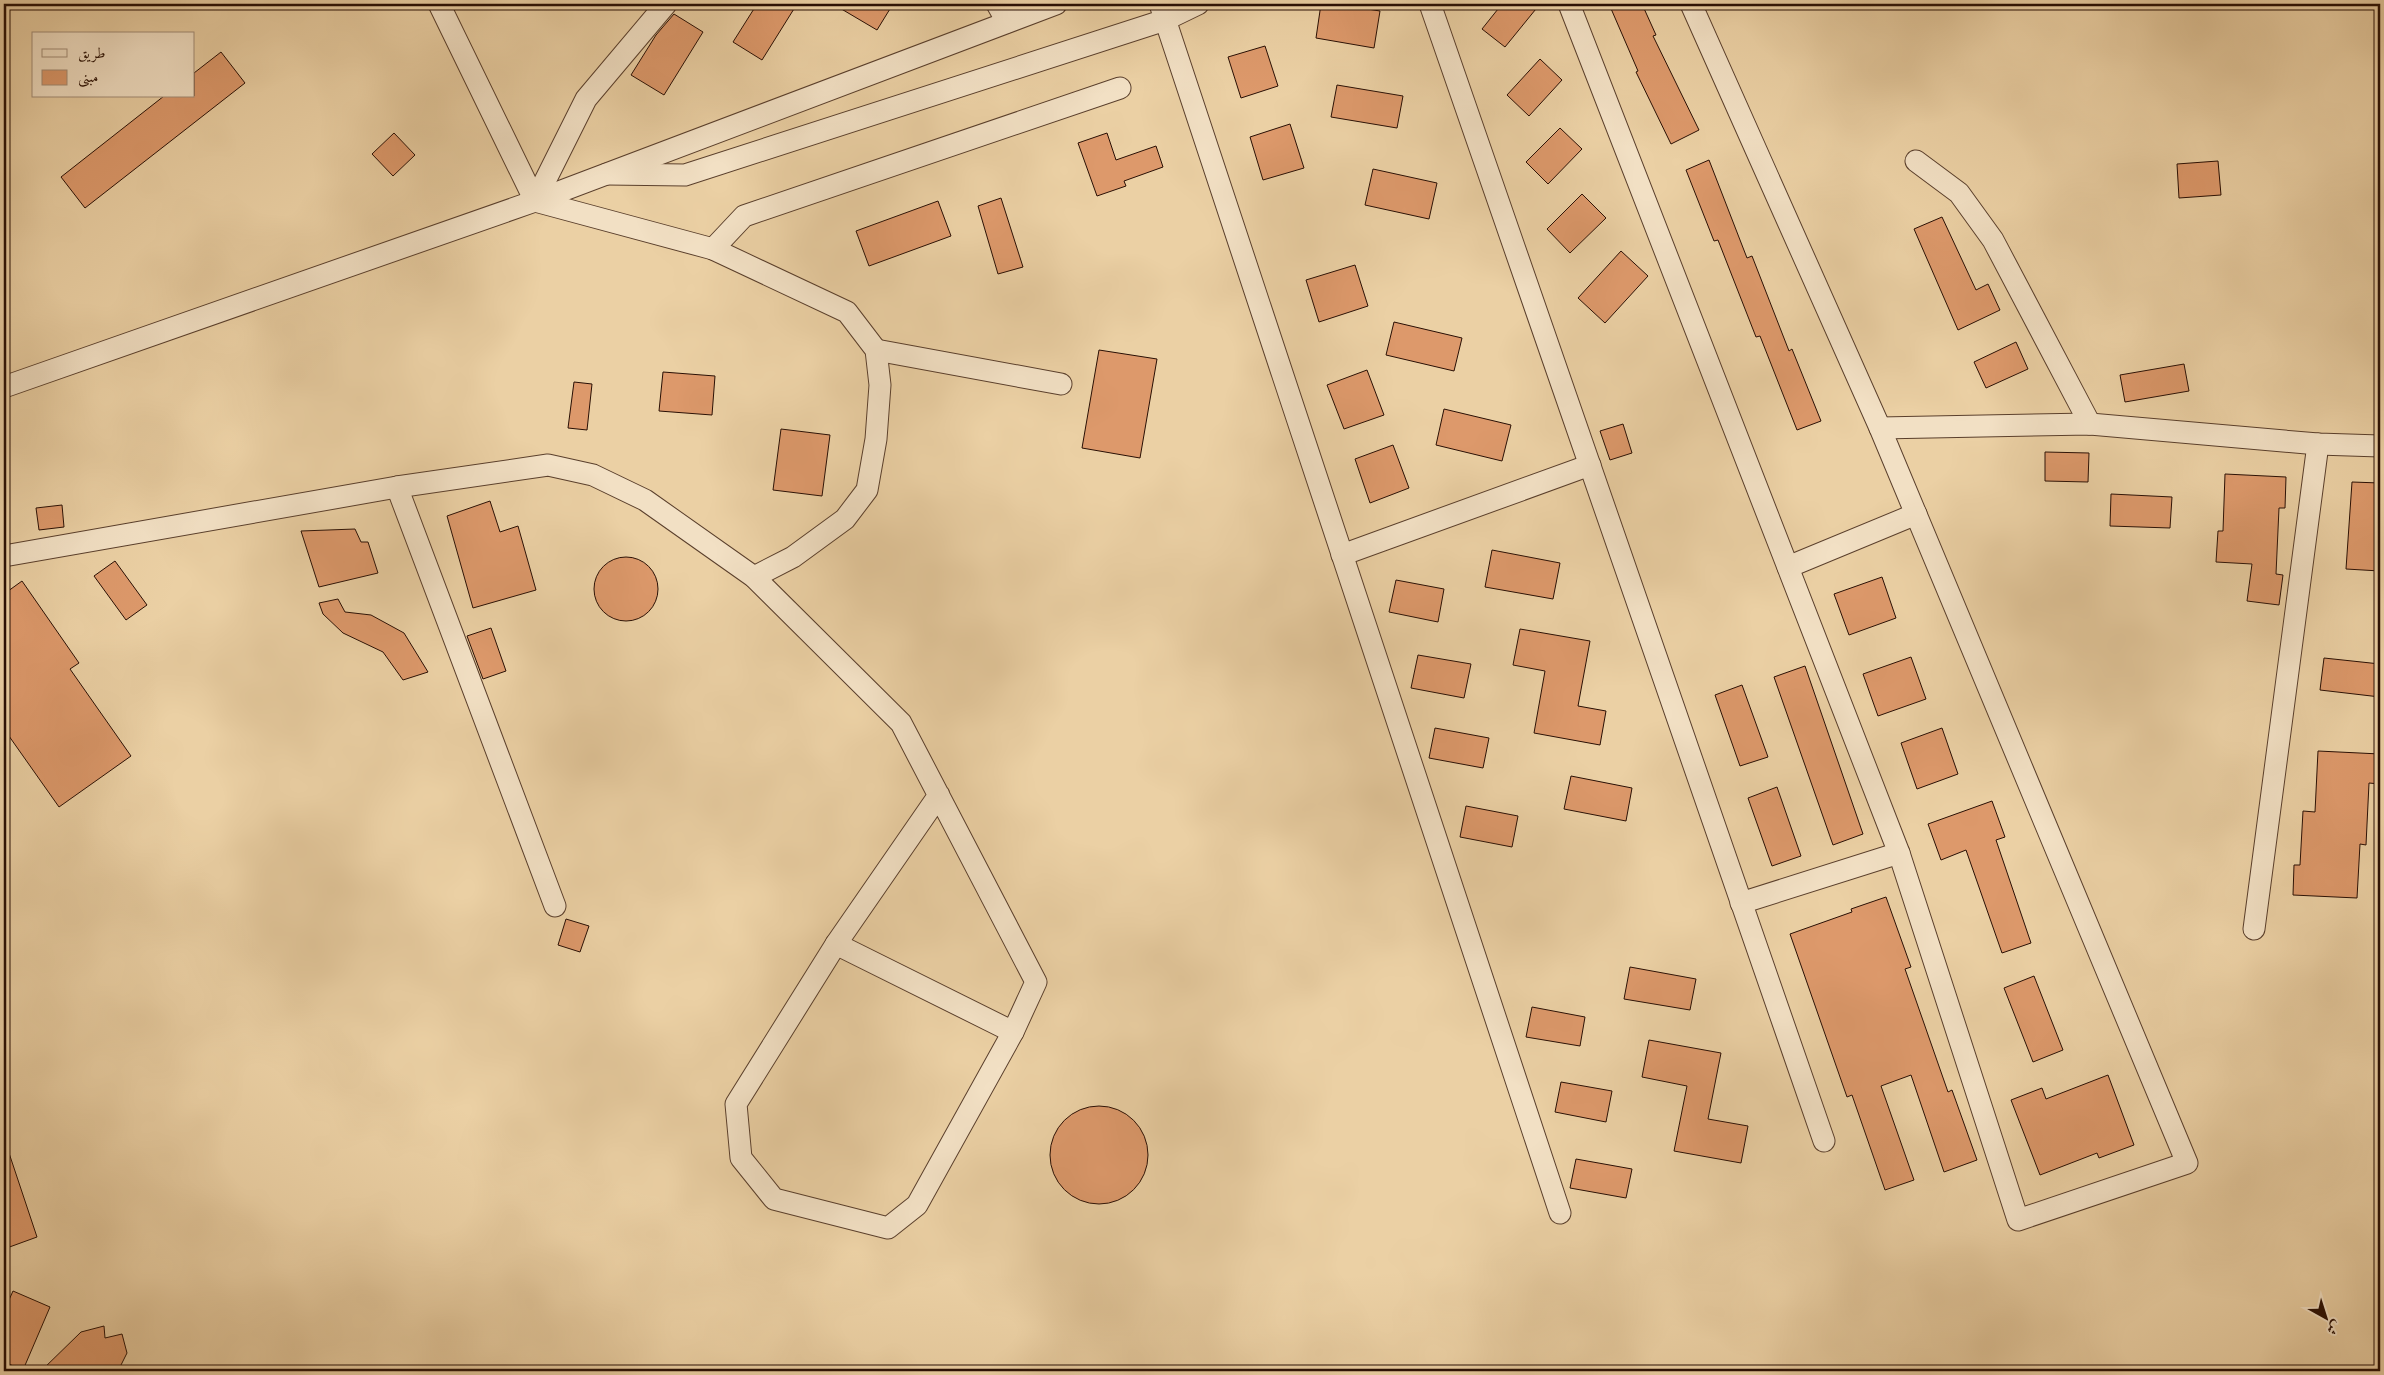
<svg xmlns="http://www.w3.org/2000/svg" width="2384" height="1375" font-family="Vollkorn,Amiri,serif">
<rect width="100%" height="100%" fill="#ebd0a4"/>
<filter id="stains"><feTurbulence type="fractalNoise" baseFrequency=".004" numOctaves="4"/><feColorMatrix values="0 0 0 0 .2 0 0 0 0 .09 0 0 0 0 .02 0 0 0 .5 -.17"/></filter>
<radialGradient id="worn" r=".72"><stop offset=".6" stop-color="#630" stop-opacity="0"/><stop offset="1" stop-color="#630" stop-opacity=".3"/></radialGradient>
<g fill="#dd996b" stroke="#290f04">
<path d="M757 4H797L762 60 733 42Z"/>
<path d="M833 4H893L877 30Z"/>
<path d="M1321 4H1337L1380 11 1374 48 1316 38Z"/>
<path d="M1502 4H1540L1505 47 1482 29Z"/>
<path d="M1609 4H1642L1656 35 1653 36 1699 130 1671 144 1636 72 1638 71Z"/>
<path d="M674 14 703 32 664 95 631 75 656 35Z"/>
<path d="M1265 46 1278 86 1241 98 1228 57Z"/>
<path d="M221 52 245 83 85 208 61 177 164 96H194V73Z"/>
<path d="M1540 59 1562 80 1529 116 1507 95Z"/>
<path d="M1337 85 1403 96 1397 128 1331 117Z"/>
<path d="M1290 124 1304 168 1263 180 1250 137Z"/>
<path d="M1560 128 1582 149 1548 184 1526 162Z"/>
<path d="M394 133 415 155 393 176 372 154Z"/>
<path d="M1107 133 1116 160 1156 146 1163 167 1124 181 1126 186 1097 196 1078 143Z"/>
<path d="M1709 160 1747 258 1752 256 1789 351 1792 349 1821 421 1797 430 1760 336 1756 337 1718 240 1714 241 1686 170Z"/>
<path d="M2218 161 2221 195 2179 198 2177 164Z"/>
<path d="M1373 169 1437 183 1429 219 1365 205Z"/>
<path d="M1582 194 1606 218 1570 253 1547 229Z"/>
<path d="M1001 198 1023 267 998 274 978 206Z"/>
<path d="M938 201 951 236 869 266 856 231Z"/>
<path d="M1942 217 1976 290 1988 284 2000 310 1958 330 1914 229Z"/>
<path d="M1621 251 1648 276 1605 323 1578 298Z"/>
<path d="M1355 265 1368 306 1319 322 1306 280Z"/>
<path d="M1394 322 1462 338 1454 371 1386 355Z"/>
<path d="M2016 342 2028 369 1986 388 1974 362Z"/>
<path d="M1099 350 1157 359 1140 458 1082 448Z"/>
<path d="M2184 364 2189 391 2125 402 2120 375Z"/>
<path d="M1367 370 1384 415 1344 429 1327 385Z"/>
<path d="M663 372 715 376 712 415 659 411Z"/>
<path d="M574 382 592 384 587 430 568 428Z"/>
<path d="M1444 409 1511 425 1502 461 1436 445Z"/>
<path d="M1623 424 1632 453 1610 460 1600 431Z"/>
<path d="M781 429 830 435 822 496 773 490Z"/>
<path d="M1393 445 1409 488 1370 503 1355 459Z"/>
<path d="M2045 452 2089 453 2088 482 2045 481Z"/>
<path d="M2225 474 2286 477 2285 508H2279L2276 574 2283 575 2279 605 2247 601 2252 564 2216 562 2218 531H2223Z"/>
<path d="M2352 482 2380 483V571L2346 569Z"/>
<path d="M2111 494 2172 497 2170 528 2110 526Z"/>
<path d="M490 501 500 532 518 526 536 590 473 608 447 516Z"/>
<path d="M62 505 64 527 39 530 36 508Z"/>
<path d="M355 529 361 542H368L378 573 319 587 301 531Z"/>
<path d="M1492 550 1560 563 1553 599 1485 587Z"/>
<circle cx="626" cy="589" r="32"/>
<path d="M115 561 147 605 126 620 94 576Z"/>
<path d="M1882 577 1896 618 1849 635 1834 594Z"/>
<path d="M1396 580 1444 589 1438 622 1389 612Z"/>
<path d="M22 581 79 663 70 669 131 756 59 807 4 729V594Z"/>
<path d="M338 599 345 612 371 615 404 633 428 672 403 680 383 652 343 633 323 614 319 603Z"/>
<path d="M491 628 506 671 483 679 467 636Z"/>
<path d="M1520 629 1590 641 1578 706 1606 711 1600 745 1534 733 1545 671 1513 665Z"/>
<path d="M1418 655 1471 664 1464 698 1411 688Z"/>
<path d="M1911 657 1926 699 1878 716 1863 674Z"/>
<path d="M2324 658 2380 664V697L2320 690Z"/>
<path d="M1805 666 1863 834 1833 845 1774 677Z"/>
<path d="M1742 685 1768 757 1740 766 1715 695Z"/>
<path d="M1435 728 1489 738 1483 768 1429 758Z"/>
<path d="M1942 728 1958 774 1917 789 1901 743Z"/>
<path d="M2318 751 2380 754V784L2369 783 2366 845 2360 844 2357 898 2293 895 2294 865H2300L2303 811 2315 812Z"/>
<path d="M1571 776 1632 788 1626 821 1564 809Z"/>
<path d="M1777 787 1801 856 1772 866 1748 798Z"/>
<path d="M1992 801 2005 837 1996 840 2031 943 2002 953 1966 850 1941 860 1928 824Z"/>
<path d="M1466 806 1518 816 1512 847 1460 837Z"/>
<path d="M1886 897 1911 967 1905 969 1948 1092 1952 1090 1977 1160 1944 1172 1911 1075 1881 1086 1914 1180 1885 1190 1852 1095 1847 1097 1790 934 1852 912 1851 909Z"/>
<path d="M566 919 589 926 580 952 558 945Z"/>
<path d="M1630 967 1696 979 1690 1010 1624 999Z"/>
<path d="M2034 976 2063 1050 2033 1062 2004 988Z"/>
<path d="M1532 1007 1585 1017 1580 1046 1526 1037Z"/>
<path d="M1649 1040 1721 1053 1708 1119 1748 1126 1741 1163 1674 1151 1687 1086 1642 1077Z"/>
<path d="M2108 1075 2134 1145 2099 1158 2097 1153 2040 1175 2011 1100 2042 1088 2046 1099Z"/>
<path d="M1561 1082 1612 1091 1606 1122 1555 1112Z"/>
<circle cx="1099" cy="1155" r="49"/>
<path d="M7 1147 37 1237 4 1249V1148Z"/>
<path d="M1576 1159 1632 1169 1626 1198 1570 1188Z"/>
<path d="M13 1291 50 1307 23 1370 4 1362V1311Z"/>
<path d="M104 1326 105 1338 122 1334 127 1353 118 1371H41L81 1332Z"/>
</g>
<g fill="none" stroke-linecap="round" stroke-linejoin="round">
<g stroke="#5a3f2c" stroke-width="23">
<g id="minor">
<path d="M439 4 535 201 713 249 847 312 876 350 880 385 876 439 867 490 845 519 793 557 754 577"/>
<path d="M997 4 1007 22"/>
<path d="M1160 4 1560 1213"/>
<path d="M1430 4 1824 1141"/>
<path d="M1569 4 1899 853 2018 1220 2187 1163 1880 428 1691 4"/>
<path d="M1916 161 1959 193 1993 240 2090 424"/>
<path d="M607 174 685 175 1165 20 1198 4"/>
<path d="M535 201 1056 4"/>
<path d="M713 249 744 216 1120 88"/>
<path d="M876 350 1061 384"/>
<path d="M4 387 535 201 586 99 666 4"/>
<path d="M1880 428 2090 424 2318 444 2380 446"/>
<path d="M397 487 555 906"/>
<path d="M1342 555 1590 465"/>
<path d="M4 556 397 487 548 465 593 475 645 500 754 577 901 723 1036 982 1013 1032 917 1205 888 1228 774 1199 741 1158 736 1104 836 944 939 795"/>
<path d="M1788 567 1916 514"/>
<path d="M1741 903 1899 853"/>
<path d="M2254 929 2318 444"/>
<path d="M836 944 1013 1032"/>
</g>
</g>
<use href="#minor" stroke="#f2e0c4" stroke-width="21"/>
</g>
<rect width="2384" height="1375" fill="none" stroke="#ebd0a4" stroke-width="20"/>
<rect x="5" y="5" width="2374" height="1365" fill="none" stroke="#290f04" stroke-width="2.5"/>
<rect x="10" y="10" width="2364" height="1355" fill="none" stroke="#290f04"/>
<rect x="32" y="32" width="162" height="65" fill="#f2e0c4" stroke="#a28c77"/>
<rect x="42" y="49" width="25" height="8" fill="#f2e0c4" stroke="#a28c77"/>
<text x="78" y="58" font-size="15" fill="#290f04">طريق</text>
<rect x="42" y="70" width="25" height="15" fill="#dd996b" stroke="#a28c77"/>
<text x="78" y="82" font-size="15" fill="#290f04">مبنى</text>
<g transform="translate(2326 1318) rotate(141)" stroke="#f2e0c4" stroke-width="4" paint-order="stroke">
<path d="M0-4L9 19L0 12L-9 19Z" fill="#290f04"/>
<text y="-8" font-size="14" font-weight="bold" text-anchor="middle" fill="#290f04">ش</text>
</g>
<rect width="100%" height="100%" filter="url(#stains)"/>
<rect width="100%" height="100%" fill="url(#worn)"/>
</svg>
